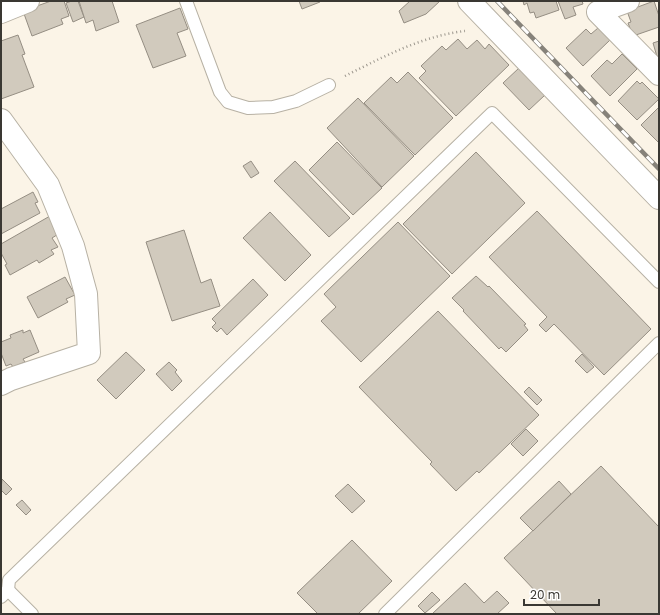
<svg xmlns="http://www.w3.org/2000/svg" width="660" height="615" font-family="Poppins,sans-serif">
<rect width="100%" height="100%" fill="#fbf4e7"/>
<g fill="#d1cabd" stroke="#958e83">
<path d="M51 1H64L69 16 61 19 63 24 32 36 23 11Z"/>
<path d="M72 1H78L84 17 73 22 66 3Z"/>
<path d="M79 1H112L119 22 96 31 93 20 86 23Z"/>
<path d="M299 1H320V2L302 9Z"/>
<path d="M410 1H440L426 14 404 23 399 11Z"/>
<path d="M523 1H556L559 10 536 18 534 12 530 13 527 3 524 5Z"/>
<path d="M558 1H582L583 4 573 7 576 15 565 19Z"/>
<path d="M654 1 659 16V27L633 36 628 23 631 22 627 11Z"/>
<path d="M180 8 188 29 177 33 186 56 153 68 136 25Z"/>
<path d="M598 28 610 40 583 66 566 48 586 29 591 34Z"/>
<path d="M18 35 25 54 22 55 34 87 1 99V41Z"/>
<path d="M458 39 467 49 477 40 485 49 489 44 509 65 456 116 419 78 426 71 421 66 442 46 446 50Z"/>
<path d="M659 41V60H658L653 43Z"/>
<path d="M622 54 637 69 610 96 591 76 607 60 612 64Z"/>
<path d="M519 68 545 95 529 110 503 83Z"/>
<path d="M408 72 453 118 415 155 364 103 391 77 397 83Z"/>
<path d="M637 81 640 84 642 82 659 99 637 120 618 101Z"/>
<path d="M358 98 414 156 382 187 327 128Z"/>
<path d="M659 107V142H658L641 125Z"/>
<path d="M337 142 382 188 353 215 309 170Z"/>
<path d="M476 152 525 203 452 274 403 224Z"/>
<path d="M251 161 259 173 251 178 243 166Z"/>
<path d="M295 161 350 218 329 237 274 181Z"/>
<path d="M33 192 38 202 35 203 40 213 1 234V209Z"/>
<path d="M537 211 651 329 604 375 554 324 546 332 539 325 547 317 489 257Z"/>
<path d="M270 212 311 255 285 281 243 238Z"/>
<path d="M50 216 60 233 52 238 58 247 51 250 54 254 39 263 37 260 10 275 5 265 7 264 1 253V244Z"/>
<path d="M398 222 450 276 361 362 321 321 336 307 324 294Z"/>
<path d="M184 230 201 283 211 279 220 306 172 321 146 242Z"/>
<path d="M476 276 488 287 489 286 526 324 524 325 528 330 506 352 501 347 499 349 463 311 464 310 452 298Z"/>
<path d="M65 277 75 295 66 299 68 302 38 318 27 297Z"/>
<path d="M253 279 268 295 227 335 221 328 217 332 212 327 216 323 212 319Z"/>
<path d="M438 311 539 415 479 473 477 471 456 491 430 464 432 462 359 387Z"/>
<path d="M23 330V333L30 330 39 352 23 359 25 362 13 367 11 364 6 366 1 353V342L11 338 10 335Z"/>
<path d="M126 352 145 370 116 399 97 380Z"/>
<path d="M582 354 594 367 587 373 575 361Z"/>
<path d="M169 362 177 370 175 372 182 381 172 391 156 374Z"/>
<path d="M529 387 542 400 537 405 524 392Z"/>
<path d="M526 429 538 441 523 456 511 444Z"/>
<path d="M601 466 659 527V614H557L504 558Z"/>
<path d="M2 479 12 489 6 495 1 490Z"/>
<path d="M559 481 571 494 533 531 520 518Z"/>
<path d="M348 484 365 501 352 513 335 496Z"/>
<path d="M22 500 31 510 26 515 16 505Z"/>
<path d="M352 540 392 581 358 614H318L297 593Z"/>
<path d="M465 583 484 603 497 591 509 603 497 614H432Z"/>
<path d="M432 592 440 600 425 613 418 606Z"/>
</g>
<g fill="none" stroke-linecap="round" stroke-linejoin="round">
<g stroke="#b7b1a4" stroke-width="14">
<g id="lane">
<path d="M186 1 220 92 228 102 248 108 273 107 296 101 329 85"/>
<path d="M8 590 32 614"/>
<path d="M1 597 8 590 9 580 492 113 659 282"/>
<path d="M385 614 659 343"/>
</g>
</g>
<g stroke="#b7b1a4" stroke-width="24">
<g id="street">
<path d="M469 1 659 198"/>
<path d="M628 1 598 12 659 74"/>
<path d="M1 12 28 1"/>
<path d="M1 120 48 185 73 246 86 294 89 353 11 379 1 384"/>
</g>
</g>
<path stroke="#9b968d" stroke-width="2.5" stroke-dasharray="1 3" stroke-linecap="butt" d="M345 76C383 57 422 36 465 31"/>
<use href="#lane" stroke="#fff" stroke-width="12"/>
<use href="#street" stroke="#fff" stroke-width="22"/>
<g stroke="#86827a" stroke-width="4.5">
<path id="rail" d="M497 1 659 169"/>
</g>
<use href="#rail" stroke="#fff" stroke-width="3" stroke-dasharray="9" stroke-linecap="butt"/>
</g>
<rect width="660" height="615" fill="none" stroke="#3a3833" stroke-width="4"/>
<path d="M524 599v6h75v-6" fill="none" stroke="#3a3833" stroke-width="2"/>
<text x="530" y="599" font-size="12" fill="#3a3833" stroke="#ffffff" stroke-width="3" paint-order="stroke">20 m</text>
</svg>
